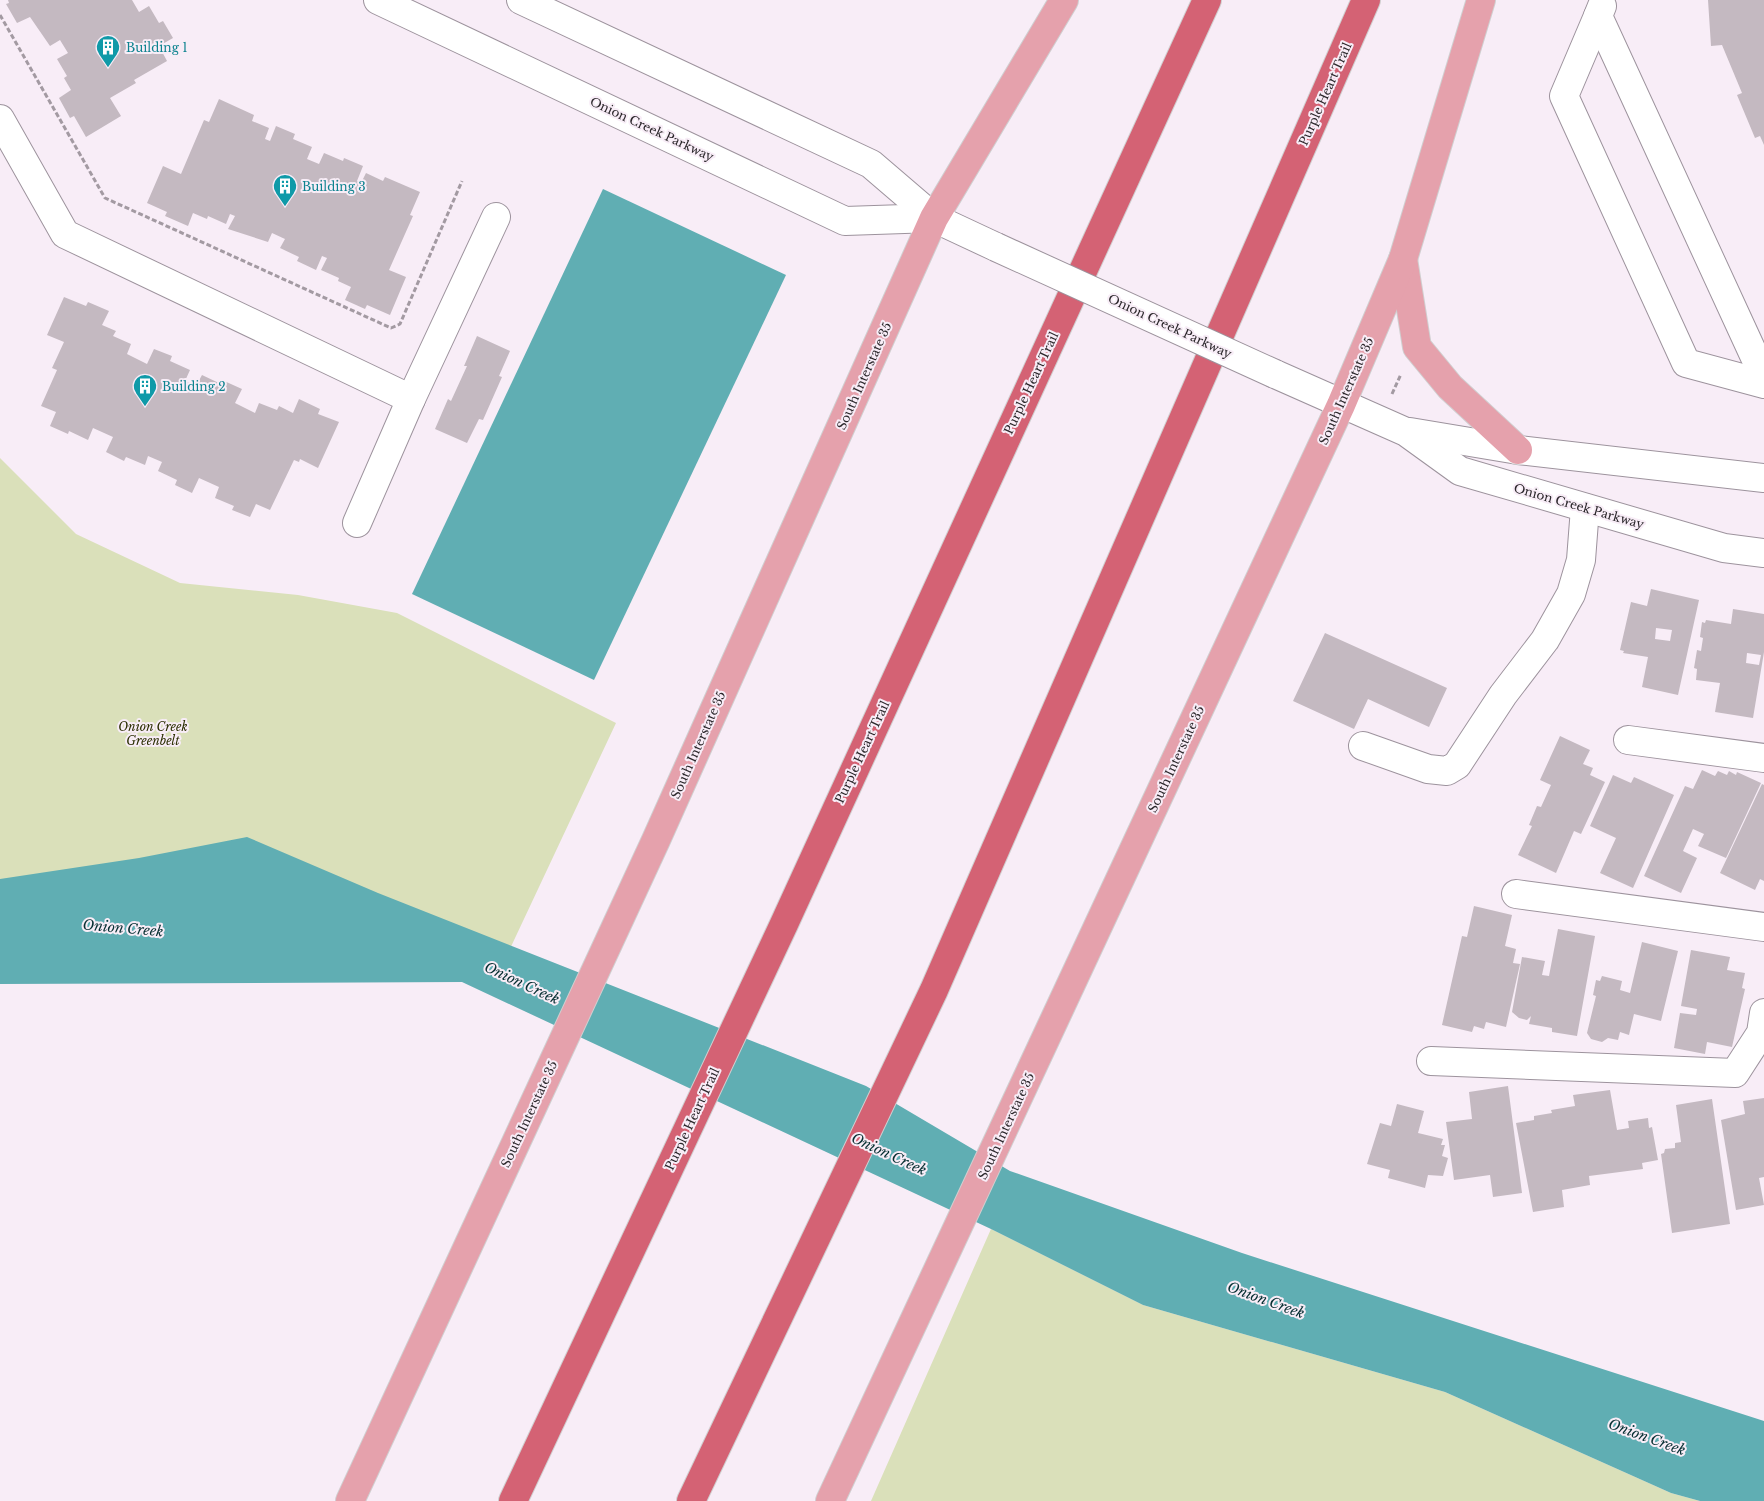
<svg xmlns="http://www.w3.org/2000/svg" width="1764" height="1501" font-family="'Libre Baskerville',serif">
<rect width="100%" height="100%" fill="#f8edf7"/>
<g fill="#dae0ba">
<path d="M0 458 76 534 180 583 298 595 397 613 616 723 508 953 0 901Z"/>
<path d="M991 1229 1143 1305 1445 1392 1671 1493 1700 1501H871Z"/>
</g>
<g fill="#60aeb3">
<path d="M603 189 786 275 594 680 412 594Z"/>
<path d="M247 837 378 893 866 1086 1010 1171 1242 1253 1764 1421V1501H1700L1671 1493 1445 1392 1143 1305 991 1229 462 982 0 984V879L139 858Z"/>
</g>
<g fill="#c4b9c1" fill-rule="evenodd">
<path d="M8 0H132L139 12 149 6 159 23 163 21 173 38 159 46 167 61 134 80 136 83 110 98 121 116 86 137 74 116 70 118 59 98 71 90 64 78 67 76 57 59 68 53 60 40 50 46 30 17 17 23 6 4 9 3Z"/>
<path d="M1708 0H1764V145L1760 136 1755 138 1737 95 1742 93 1722 45 1711 46Z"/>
<path d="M219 99 254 115 252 121 269 128 265 139 270 141 276 126 295 134 293 139 312 147 307 159 319 164 324 153 343 161 344 158 363 166 357 181 361 183 366 173 383 181 385 177 420 192 410 215 413 216 389 270 406 277 390 315 367 305 365 309 345 300 351 287 338 281 339 278 321 270 327 258 322 256 316 270 297 261 299 257 280 248 285 239 272 233 268 242 228 229 235 216 230 214 226 224 208 216 207 219 193 213 188 226 165 216 167 212 147 203 163 166 181 174 204 120 209 122Z"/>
<path d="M64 297 86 306 88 302 109 311 102 325 116 331 113 336 131 344 127 354 147 364 154 349 172 356 170 361 190 370 185 381 196 386 202 375 221 384 222 380 242 389 235 403 255 413 259 403 277 410 279 406 293 413 299 399 320 409 318 414 339 422 318 468 300 459 299 462 294 460 270 510 256 504 250 517 232 510 234 506 215 498 219 487 199 478 192 493 175 485 177 480 158 471 162 462 148 456 145 465 126 457 124 461 106 452 113 437 93 428 88 440 69 431 68 434 50 426 56 412 41 406 57 370 52 368 64 342 47 335Z"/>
<path d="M477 336 510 351 499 376 502 377 483 420 479 419 467 443 435 429 448 399 451 401 467 366H464Z"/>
<path d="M1651 589 1699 600 1678 695 1642 687 1648 657 1623 653 1624 651 1620 650 1631 602 1647 606ZM1656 628 1672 630 1670 641 1655 639Z"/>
<path d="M1733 609 1764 614V652L1753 718 1715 712 1720 683 1696 680 1697 669 1694 668 1697 650 1701 651 1703 638 1700 637 1702 622 1705 623 1706 620 1731 624ZM1747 653 1761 655 1759 665 1746 663Z"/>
<path d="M1325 633 1447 688 1429 727 1368 699 1354 729 1293 701Z"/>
<path d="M1560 736 1590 750 1583 764 1593 768 1590 775 1605 782 1581 834 1574 831 1556 873 1518 855 1532 826 1529 825 1537 806 1541 807 1551 785 1540 780Z"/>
<path d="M1702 770 1715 776 1718 771 1727 775 1729 771 1736 775 1737 772 1761 783 1726 858 1698 846 1704 834 1693 829 1683 851 1697 858 1681 893 1644 876 1685 786 1693 789Z"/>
<path d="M1613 775 1631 783 1634 777 1674 795 1633 888 1600 873 1616 838 1590 826Z"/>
<path d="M1762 784 1764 785V881L1760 879 1755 890 1720 873Z"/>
<path d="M1474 906 1512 915 1505 946 1516 949 1513 963 1520 964 1506 1027 1486 1022 1484 1029 1474 1026 1472 1032 1442 1025 1462 936 1467 937Z"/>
<path d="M1558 929 1595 936 1577 1036 1552 1032V1028L1529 1024 1531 1016 1527 1020 1519 1018 1512 1012 1522 957 1545 961 1542 975 1549 976Z"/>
<path d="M1642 942 1678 951 1661 1021 1634 1014 1629 1035 1620 1032 1618 1040 1608 1038 1602 1042 1591 1039 1587 1033 1596 996 1593 995 1596 980 1600 981 1602 976 1622 981 1620 990 1630 993Z"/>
<path d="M1691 950 1730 957 1727 970 1745 973 1742 988 1745 989 1732 1047 1707 1042 1705 1054 1674 1048 1680 1013 1696 1015 1697 1009 1681 1006Z"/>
<path d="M1508 1086 1522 1193 1493 1197 1490 1175 1454 1180 1446 1122 1472 1119 1469 1092Z"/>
<path d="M1610 1090 1617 1130 1629 1128 1628 1121 1648 1118 1649 1128 1652 1127 1658 1160 1642 1163 1643 1169 1589 1176 1590 1185 1562 1190 1564 1207 1533 1212 1516 1123 1534 1120V1116L1552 1113 1551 1110 1575 1106 1573 1095Z"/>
<path d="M1764 1098V1177L1759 1178 1764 1205 1736 1210 1721 1120 1745 1114 1743 1101Z"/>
<path d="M1712 1099 1730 1224 1672 1233 1661 1154 1664 1153 1665 1149 1675 1148V1143L1681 1142 1676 1105Z"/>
<path d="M1397 1104 1424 1111 1418 1133 1443 1139 1441 1145H1445L1442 1156 1448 1158 1443 1176 1428 1175 1425 1188 1388 1178 1390 1170 1367 1164 1380 1123 1391 1126Z"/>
</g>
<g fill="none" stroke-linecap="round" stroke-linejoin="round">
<g stroke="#9d939d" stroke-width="30">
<g id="minor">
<path d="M378 0 845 221 934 218"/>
<path d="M521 0 871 164 934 218 996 247"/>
<path d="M1602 6 1598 16 1764 377"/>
<path d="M1598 16 1564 96 1686 363 1764 384"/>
<path d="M0 119 65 234 411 399"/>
<path d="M1275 374 1406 432 1460 471 1724 548 1764 553"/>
<path d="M1410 432 1518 450 1764 478"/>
<path d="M357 523 411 399 496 217"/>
<path d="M1628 740 1764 758"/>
<path d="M1363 746 1428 769 1447 771 1457 765 1503 695 1545 640 1571 594 1581 560 1585 508"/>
<path d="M1516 894 1764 927"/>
<path d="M1431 1061 1735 1073 1761 1033 1764 1013"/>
</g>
</g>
<g stroke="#d0cfd0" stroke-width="30">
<g id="major">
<path d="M1403 259 1417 347 1450 387 1518 450"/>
<path d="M350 1501 656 840 934 218 1064 0"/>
<path d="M830 1501 1341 405 1403 259 1481 0"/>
</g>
</g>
<g stroke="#d0cfd0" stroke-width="30">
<g id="highway">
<path d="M513 1501 784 924 1207 0"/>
<path d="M691 1501 934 990 1366 0"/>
</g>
</g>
<g stroke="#a39aa2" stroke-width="3" stroke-dasharray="5 2.5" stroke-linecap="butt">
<path d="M0 15 105 198 391 328 400 324 462 181"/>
<path d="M1392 394 1401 374"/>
</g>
<use href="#minor" stroke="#fff" stroke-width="28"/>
<use href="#major" stroke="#e5a1ac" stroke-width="28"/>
<use href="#highway" stroke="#d46274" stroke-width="28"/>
<g stroke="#9d939d" stroke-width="30" stroke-linecap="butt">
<path id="minor-bridge" d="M996 247 1275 374"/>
</g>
<use href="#minor-bridge" stroke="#fff" stroke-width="28"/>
</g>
<defs>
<g id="building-pin" transform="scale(1.25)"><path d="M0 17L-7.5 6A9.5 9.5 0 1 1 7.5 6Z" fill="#0f9aa8" stroke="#f8edf7"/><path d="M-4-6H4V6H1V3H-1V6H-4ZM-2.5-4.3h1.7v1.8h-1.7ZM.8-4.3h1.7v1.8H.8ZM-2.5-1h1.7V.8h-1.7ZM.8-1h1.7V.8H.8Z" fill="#fff"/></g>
</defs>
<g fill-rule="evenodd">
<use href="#building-pin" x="108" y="47"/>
<use href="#building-pin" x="285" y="186"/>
<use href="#building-pin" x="145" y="386"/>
</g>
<g text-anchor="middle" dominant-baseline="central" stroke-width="4" stroke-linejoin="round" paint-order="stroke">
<g font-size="12" fill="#0d838f" stroke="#f8edf7" text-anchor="start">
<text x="126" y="47">Building 1</text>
<text x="302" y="186">Building 3</text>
<text x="162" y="386">Building 2</text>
</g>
<g font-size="12" fill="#2b272b" stroke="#f8edf7">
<text transform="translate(1325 94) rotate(-66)">Purple Heart Trail</text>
<text transform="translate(652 129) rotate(25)">Onion Creek Parkway</text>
<text transform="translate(1170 326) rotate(25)">Onion Creek Parkway</text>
<text transform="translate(864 376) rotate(-66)">South Interstate 35</text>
<text transform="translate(1031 383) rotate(-65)">Purple Heart Trail</text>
<text transform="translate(1346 391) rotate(-66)">South Interstate 35</text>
<text transform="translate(1579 506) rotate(16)">Onion Creek Parkway</text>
<text transform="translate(698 745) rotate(-66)">South Interstate 35</text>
<text transform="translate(862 752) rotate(-65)">Purple Heart Trail</text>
<text transform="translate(1176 759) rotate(-65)">South Interstate 35</text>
<text transform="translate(529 1114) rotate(-65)">South Interstate 35</text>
<text transform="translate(692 1119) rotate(-65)">Purple Heart Trail</text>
<text transform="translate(1006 1126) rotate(-65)">South Interstate 35</text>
</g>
<g font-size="12" font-style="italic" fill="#2a2e00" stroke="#f8edf7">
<text x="153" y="726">Onion Creek<tspan x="153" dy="14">Greenbelt</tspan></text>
</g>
<g font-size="14" font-style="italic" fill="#072f32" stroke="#f8edf7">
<text transform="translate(123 928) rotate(5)">Onion Creek</text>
<text transform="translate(522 983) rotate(25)">Onion Creek</text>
<text transform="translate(889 1154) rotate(25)">Onion Creek</text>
<text transform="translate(1266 1300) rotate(20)">Onion Creek</text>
<text transform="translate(1647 1437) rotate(20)">Onion Creek</text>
</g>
</g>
</svg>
